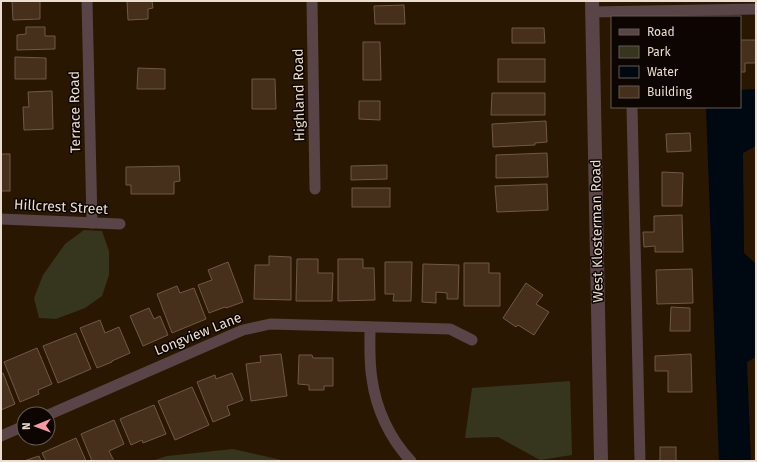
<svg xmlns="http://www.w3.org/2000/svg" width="757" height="462" font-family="'Fira Sans',sans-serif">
<rect width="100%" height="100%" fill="#2a1701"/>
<g fill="#35361d">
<path d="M84 230 102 231 109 251V275L102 296 85 308 56 319 39 318 34 298 43 275 65 244Z"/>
<path d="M570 381 572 455 540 460 498 437 465 438 472 388Z"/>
<path d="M233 449 286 461H151L167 456Z"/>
</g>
<path fill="#000812" d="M756 89V146L743 153 744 253 756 264V357L747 362 751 461H719L706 107H740V90Z"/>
<g fill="#46301b" stroke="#715942">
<path d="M12 1H40V19L13 20Z"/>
<path d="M127 1H152L153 8 148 9V19L128 20Z"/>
<path d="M404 5 405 24H375L374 6Z"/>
<path d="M26 27H45V36H55V49L17 50V35L26 34Z"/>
<path d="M512 28H544L545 43H512Z"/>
<path d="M740 40H756V63H745V72H740Z"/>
<path d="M363 42H380L381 80H363Z"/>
<path d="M15 57 46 58V79H15Z"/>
<rect x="498" y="59" width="47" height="23"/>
<path d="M138 68 165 69V89H137Z"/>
<path d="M252 79H275L276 109H252Z"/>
<path d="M52 91 53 129 24 130 23 107H29L28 92Z"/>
<path d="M492 93H545V115H491Z"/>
<path d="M359 101H380V120L359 119Z"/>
<path d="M546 121 547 142 535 143V145L493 147 492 124Z"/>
<path d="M690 133 691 151 667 152 666 134Z"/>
<path d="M547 153 548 177 496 178V155Z"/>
<rect x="1" y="154" width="9" height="37"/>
<path d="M387 165V179L351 180V166Z"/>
<path d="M179 166 180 181 174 182V194H131V185H126V167Z"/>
<path d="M662 172 683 173 682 206H662Z"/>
<path d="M547 184 548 210 497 212 495 186Z"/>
<rect x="352" y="188" width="38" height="19"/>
<path d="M682 215 683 252H655V246L644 247 643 232H654V216Z"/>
<path d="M269 256 291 257V300L254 299 255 265H269Z"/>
<path d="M297 259H318V273H333L332 301H296Z"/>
<path d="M338 259H363V268H374L375 300 338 301Z"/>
<path d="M228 262 243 302 226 308 225 307 209 313 198 285 212 280 208 270Z"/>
<path d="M385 262H412L411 301H393L394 294H385Z"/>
<path d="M464 263H489V273H500V306H464Z"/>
<path d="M423 264 459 265 458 299H447V293L436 292V303L422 302Z"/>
<path d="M692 269 693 303 657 304 656 270Z"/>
<path d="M526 283 543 295 536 304 549 312 534 335 518 325 516 327 503 318Z"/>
<path d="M177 286 180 293 194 288 206 319 172 333 157 294Z"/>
<path d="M671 307 690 308V331H670Z"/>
<path d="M149 308 154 319 160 316 168 335 143 346 130 316Z"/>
<path d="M100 320 105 333 119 327 130 353 112 361V362L97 368 80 328Z"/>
<path d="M76 333 91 369 58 383 43 346Z"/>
<path d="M37 348 52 384 38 390 39 394 20 402 4 362Z"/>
<path d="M281 354 287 396 251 401 246 364 261 362 260 356Z"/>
<path d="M691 354 692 392H668V371H655V356Z"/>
<path d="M299 355H312L313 358H333V386H324V390H309V385L298 384Z"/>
<path d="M3 373 15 404 1 410V374Z"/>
<path d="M232 373 243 400 227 406 230 415 213 422 197 382 215 375 216 379Z"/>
<path d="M192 387 209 425 175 440 158 401Z"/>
<path d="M154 405 166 434 143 443 142 440 131 445 120 419Z"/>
<path d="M114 420 124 444 109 451 114 461H92L81 434Z"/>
<path d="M76 438 86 461H46L42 453Z"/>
<rect x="660" y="447" width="16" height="14"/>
<path d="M39 456 41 461H24Z"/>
</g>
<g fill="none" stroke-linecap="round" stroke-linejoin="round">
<g stroke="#594447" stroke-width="11">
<path d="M87 1 92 223"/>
<path d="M312 1 315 189"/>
<path d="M592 12 756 9"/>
<path d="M632 107 640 461"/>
<path d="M1 219 120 224"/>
<path d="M370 327C370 344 369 362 372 379 376 409 390 439 411 461"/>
<path d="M48 415 229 336 243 330 270 324 450 329 472 340"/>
<path d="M1 436 24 426"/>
</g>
<path stroke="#594447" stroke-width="14" d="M592 1 601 461"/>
</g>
<g text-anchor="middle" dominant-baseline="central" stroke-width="3" stroke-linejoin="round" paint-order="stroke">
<g font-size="14" fill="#ebddd0" stroke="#0c0501">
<text transform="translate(299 95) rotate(-91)">Highland Road</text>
<text transform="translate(75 112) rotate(-91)">Terrace Road</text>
<text transform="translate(61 207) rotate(3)">Hillcrest Street</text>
<text transform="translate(597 231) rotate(-91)">West Klosterman Road</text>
<text transform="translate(198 334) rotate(-22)">Longview Lane</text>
</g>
</g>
<rect width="757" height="462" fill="none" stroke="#ebddd0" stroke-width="4"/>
<rect x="611" y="16" width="130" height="92" fill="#0c0501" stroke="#655b54"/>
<rect x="619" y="29" width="20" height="6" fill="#594447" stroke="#655b54"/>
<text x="647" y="36" font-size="12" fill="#ebddd0">Road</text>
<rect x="619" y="46" width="20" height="12" fill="#35361d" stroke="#655b54"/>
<text x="647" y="56" font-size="12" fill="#ebddd0">Park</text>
<rect x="619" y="66" width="20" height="12" fill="#000812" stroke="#655b54"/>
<text x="647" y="76" font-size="12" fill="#ebddd0">Water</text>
<rect x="619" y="86" width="20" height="12" fill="#46301b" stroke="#655b54"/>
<text x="647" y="96" font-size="12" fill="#ebddd0">Building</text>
<g transform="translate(36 426) rotate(269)"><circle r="19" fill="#0c0501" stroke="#655b54"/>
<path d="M0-3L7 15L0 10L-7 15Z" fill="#f49aa5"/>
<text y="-6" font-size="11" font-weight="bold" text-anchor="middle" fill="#ebddd0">N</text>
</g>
</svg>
